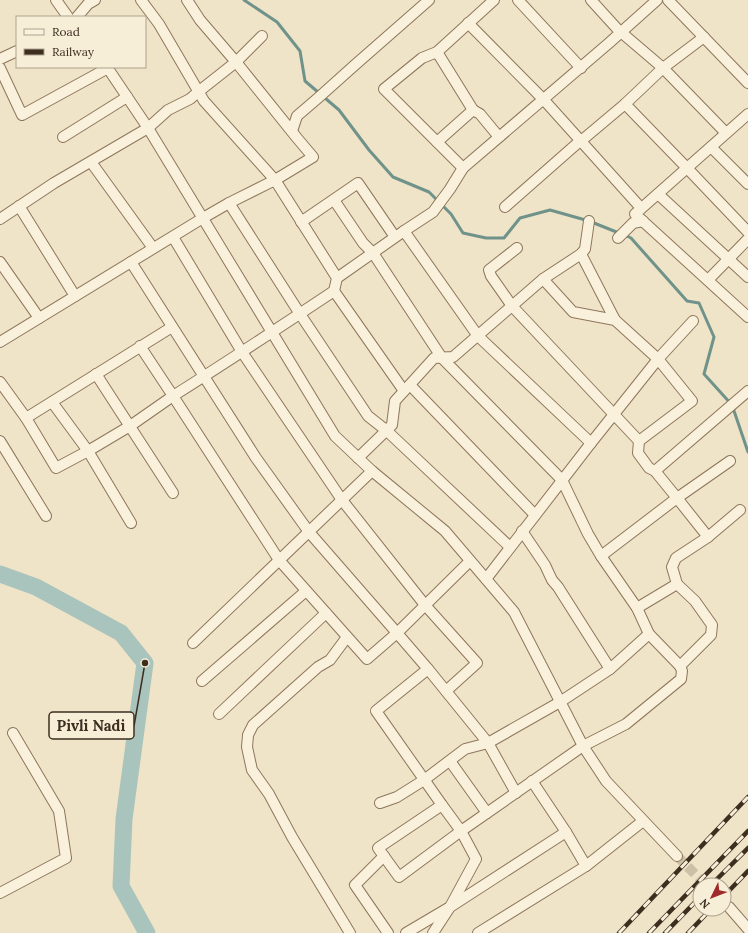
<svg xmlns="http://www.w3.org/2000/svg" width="748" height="933" font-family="Lora,serif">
<rect width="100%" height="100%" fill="#f0e4c8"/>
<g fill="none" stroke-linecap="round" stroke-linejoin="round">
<g stroke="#6f938a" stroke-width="3">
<path d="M244 0 277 22 300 51 305 81 339 110 369 150 393 177 429 192 451 214 463 233 486 238H504L520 218 550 210 589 221 619 233"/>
<path d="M625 235 631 238 687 301 699 303 714 337 704 374 732 405 748 452"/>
</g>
<path stroke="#a9c4bc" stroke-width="17" d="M0 574 36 587 121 633 145 663 124 819 121 886 147 933"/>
<path stroke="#ccc0a6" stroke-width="10" stroke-dasharray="10 5" stroke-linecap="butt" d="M677 856 706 885"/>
<g stroke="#8d765c" stroke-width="12">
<g id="minor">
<path d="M56 0 68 17"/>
<path d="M141 0 159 24 204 101 275 180 313 157 297 138 236 62 200 20 187 0"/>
<path d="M494 0 437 52 422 58 384 89 463 168 609 43 657 0"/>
<path d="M518 0 581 68"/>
<path d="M591 0 621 33H622L663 68 726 133"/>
<path d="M668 0 748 83"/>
<path d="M77 17 88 4 95 0"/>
<path d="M468 23 544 100 641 208"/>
<path d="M437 52 473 110"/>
<path d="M0 59 17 51"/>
<path d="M107 67 148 128 168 110 190 99 198 92 236 62 262 36"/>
<path d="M0 68 22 115 108 68"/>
<path d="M625 104 687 168 748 232"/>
<path d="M748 114 635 214 748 317"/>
<path d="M292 131 297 116 318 98 356 64 429 0"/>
<path d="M63 137 127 97"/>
<path d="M437 142 473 110 480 114 499 137"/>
<path d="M711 147 748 184"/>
<path d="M91 162 153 248"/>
<path d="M658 194 748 277"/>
<path d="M334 200 363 243 373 253 442 358 562 480 588 534 601 556 637 608 649 634 680 666 682 671 681 679 626 724 583 746 461 831 399 877 378 848 442 805 376 711 428 669 397 633 470 561"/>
<path d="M229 203 300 314 368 416 387 431 510 547"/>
<path d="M19 206 75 296"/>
<path d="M505 207 580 141H581L625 104 663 68 704 37"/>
<path d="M0 219 54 183 148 128 335 436 372 471 445 531 514 612 583 746 606 781 677 856"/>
<path d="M301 222 358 183 395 237"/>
<path d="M404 231 433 212 450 189 463 168"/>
<path d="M173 237 242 352 342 500 425 605 477 663 446 691"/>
<path d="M618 238 633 223 643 221"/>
<path d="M517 248 489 270 491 276 512 306 639 441 638 453 649 468 655 471 677 498 708 537"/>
<path d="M581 254 615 320"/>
<path d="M0 262 39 318"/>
<path d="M131 262 256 458 309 532 397 633 367 659 279 560 173 396C227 362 280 327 334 291L404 391"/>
<path d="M337 278 404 231 478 336 591 443"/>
<path d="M543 279 581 254 585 249 589 221"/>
<path d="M708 280 748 239"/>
<path d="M0 342 203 218 229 203 275 180 337 278 334 291"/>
<path d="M96 374 173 493"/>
<path d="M0 382 26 418 172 327"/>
<path d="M410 385 535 515"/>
<path d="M52 402 88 451 131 523"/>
<path d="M26 418 56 468 88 451 130 426 173 396 140 346"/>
<path d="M0 441 46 516"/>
<path d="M639 441 692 401 658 359 693 321"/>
<path d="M358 458 392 425 395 401 434 358 453 357 543 279 573 312 615 320 658 359 591 443 486 579"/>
<path d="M655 471 748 391"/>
<path d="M522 531 545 565 552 580 558 587 610 669"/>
<path d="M601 556 677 498 730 461"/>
<path d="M637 608 677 584"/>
<path d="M347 637 330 660 318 667 253 725 248 735 247 747 252 770 269 794 292 837 350 933"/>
<path d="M193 643 372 471"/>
<path d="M680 666 711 635 712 625 695 601 677 584 672 567 676 558 708 537 740 510"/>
<path d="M428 669 488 743 560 702 610 669 649 634"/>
<path d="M202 681 306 591"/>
<path d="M219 714 326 613"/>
<path d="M450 761 487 813"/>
<path d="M532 781 566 832"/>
<path d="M380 803 397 797 424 780 465 749 488 743 516 793"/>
<path d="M384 856 355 885 388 933"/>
<path d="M0 893 66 858 59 811 13 733"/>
<path d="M729 907 748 929"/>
<path d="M406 933 450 907 476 859 461 831 442 805"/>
<path d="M433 933 450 907 566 832 586 866"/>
<path d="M478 933 586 866 643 821"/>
</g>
</g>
<use href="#minor" stroke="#faf1dc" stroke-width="10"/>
<g stroke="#3d2e20" stroke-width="4.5">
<g id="rail">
<path d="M711 885 748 848"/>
<path d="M724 896 748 871"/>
<path d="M619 933 748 797"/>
<path d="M649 933 748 831"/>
<path d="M665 933 700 897"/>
<path d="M688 933 711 909"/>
</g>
</g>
<use href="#rail" stroke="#f7eed8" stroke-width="3" stroke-dasharray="9" stroke-linecap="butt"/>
</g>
<path fill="none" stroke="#3d2e20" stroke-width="1.5" d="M145 663L134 726"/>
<circle fill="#3d2e20" stroke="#f7eed8" stroke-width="1.5" cx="145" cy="663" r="4"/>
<rect fill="#f7eed8" stroke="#3d2e20" stroke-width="1.5" x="49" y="712" width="85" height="27" rx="4"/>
<g font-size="15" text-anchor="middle" font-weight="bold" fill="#3d2e20">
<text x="91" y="731">Pivli Nadi</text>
</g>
<rect x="16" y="16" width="130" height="52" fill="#f7eed8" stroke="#ada18e"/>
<rect x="24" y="29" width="20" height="6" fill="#faf1dc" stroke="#ada18e"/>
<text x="52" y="36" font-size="12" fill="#3d2e20">Road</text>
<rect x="24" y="49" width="20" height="6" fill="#3d2e20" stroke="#ada18e"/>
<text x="52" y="56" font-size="12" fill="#3d2e20">Railway</text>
<g transform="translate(712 897) rotate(227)"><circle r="19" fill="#f7eed8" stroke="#ada18e"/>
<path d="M0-3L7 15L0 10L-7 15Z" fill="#9e2a2b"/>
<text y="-6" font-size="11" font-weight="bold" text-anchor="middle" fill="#3d2e20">N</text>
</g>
</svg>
